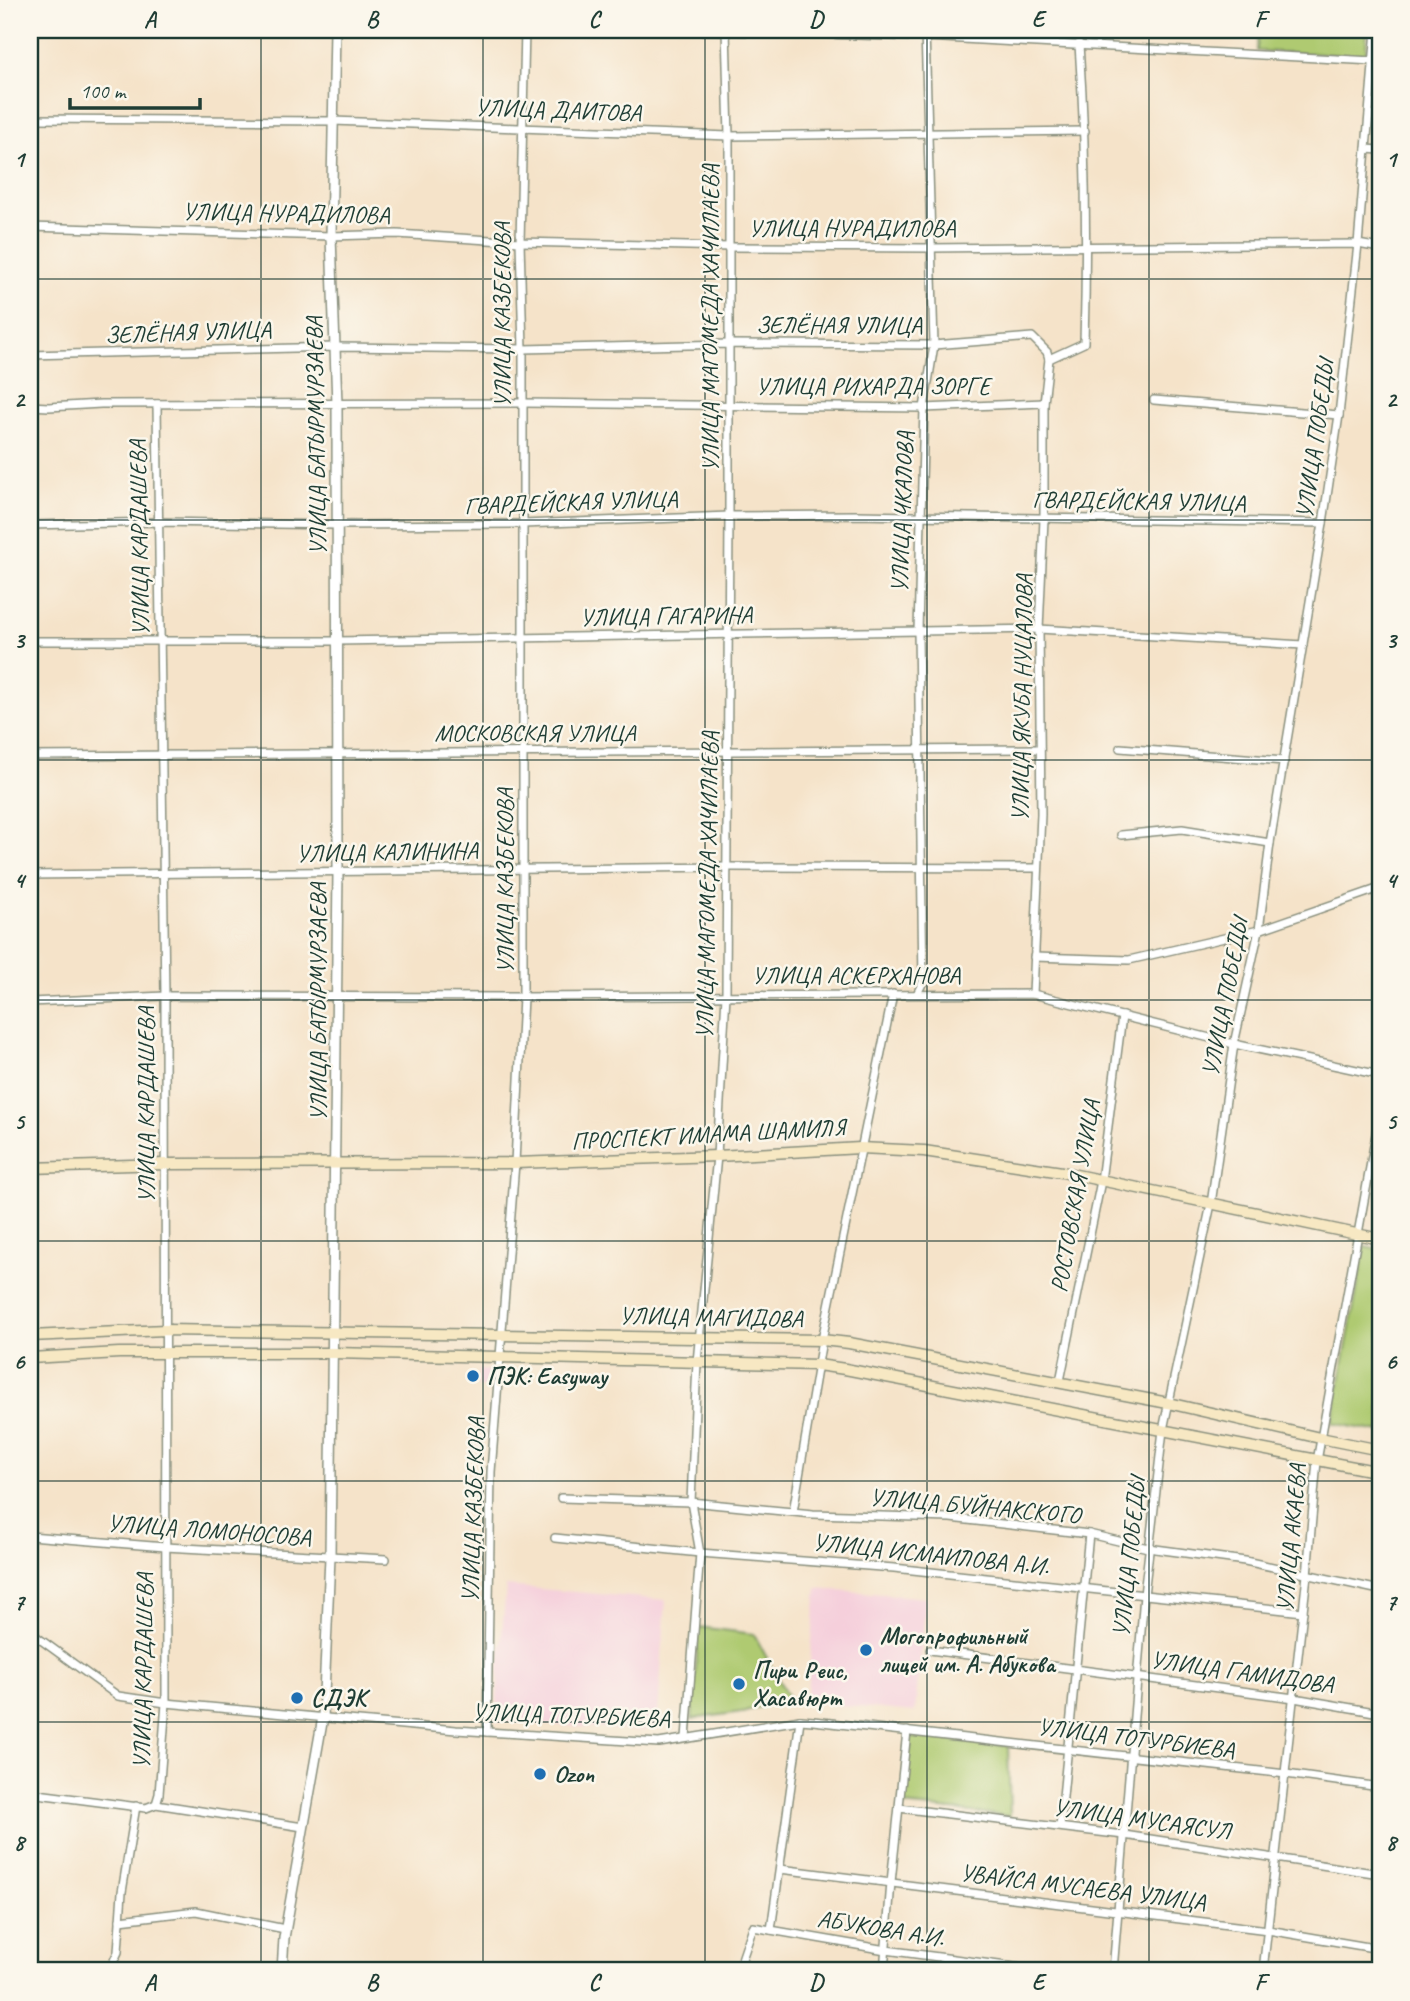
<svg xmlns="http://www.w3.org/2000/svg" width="1410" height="2001" font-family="Caveat,sans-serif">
<rect width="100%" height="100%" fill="#fbf7ec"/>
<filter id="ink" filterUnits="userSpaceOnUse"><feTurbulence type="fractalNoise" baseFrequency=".0143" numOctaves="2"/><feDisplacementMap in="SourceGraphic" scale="14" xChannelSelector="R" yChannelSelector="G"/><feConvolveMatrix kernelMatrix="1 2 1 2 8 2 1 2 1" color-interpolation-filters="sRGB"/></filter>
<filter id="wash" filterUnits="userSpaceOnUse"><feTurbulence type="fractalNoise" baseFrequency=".00686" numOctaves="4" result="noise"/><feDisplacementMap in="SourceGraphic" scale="28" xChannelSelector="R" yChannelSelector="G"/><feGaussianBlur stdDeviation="1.57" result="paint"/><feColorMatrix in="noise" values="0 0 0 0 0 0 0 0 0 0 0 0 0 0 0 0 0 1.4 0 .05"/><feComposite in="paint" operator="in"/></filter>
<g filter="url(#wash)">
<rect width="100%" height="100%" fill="#f5e3c9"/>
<g fill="#f5cfdb">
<path d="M479 1370 490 1371 489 1387H478Z"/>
<path d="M506 1586 666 1600 657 1727 641 1731 495 1721Z"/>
<path d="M817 1588 926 1598 915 1712 806 1702Z"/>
</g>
<g fill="#afca71" stroke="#678452" stroke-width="2">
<path d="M1258 30H1367L1366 56 1257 51Z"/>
<path d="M1365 1247 1380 1250V1432L1332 1423Z"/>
<path d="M699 1627 754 1634 789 1699 742 1712 692 1719Z"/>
<path d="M911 1736 1008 1746 1010 1816 903 1805Z"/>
</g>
</g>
<g filter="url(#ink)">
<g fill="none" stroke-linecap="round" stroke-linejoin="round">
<g stroke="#8a907e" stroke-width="10">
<g id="minor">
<path d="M686 30 925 37 1373 61"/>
<path d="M30 119 333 121 729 136 1085 131"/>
<path d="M1366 149 1380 150"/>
<path d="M30 227 331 236 397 234 520 242 730 247 930 248 1358 244 1380 248"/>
<path d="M30 355 335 347 523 349 729 344 934 345 1032 337 1047 352 1049 359"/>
<path d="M1049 359 1084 343C1087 243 1086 144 1079 44"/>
<path d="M1154 400 1339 415"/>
<path d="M30 406 49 407 101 404 523 403 924 408 1044 403"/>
<path d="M30 525 158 522 336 525 523 524 729 516 856 515 1323 523"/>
<path d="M30 641H337L1039 629 1303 645"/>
<path d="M1120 748 1284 761"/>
<path d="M30 756 1040 749"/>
<path d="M1121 835 1182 829 1270 843"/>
<path d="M30 875 728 867 1038 868"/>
<path d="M1034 957 1129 960 1259 930 1380 888"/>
<path d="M917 994 923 982 918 631 924 408 934 345 925 30"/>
<path d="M1033 994 1041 814 1039 629 1044 519V403L1049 359"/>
<path d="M30 1002 165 996 523 997 1033 994 1234 1044 1380 1075"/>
<path d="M1060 1381 1101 1181 1122 1016"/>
<path d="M561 1498 691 1502 813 1514 950 1518 1089 1534 1148 1548 1245 1561 1380 1590"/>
<path d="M793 1512 822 1340 893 994"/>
<path d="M30 1536 165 1547 386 1559"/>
<path d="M555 1538 700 1553 894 1568 1303 1612"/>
<path d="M30 1632 118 1696 166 1703 456 1730 659 1743 800 1720 813 1721 1286 1774 1380 1787"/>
<path d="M930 1650 1294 1698 1380 1713"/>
<path d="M487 1732 491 1472 515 1163 523 997V349L520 242 525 30"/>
<path d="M686 1738 700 1553 691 1502 697 1362 717 1156 726 995 729 516V136L726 30"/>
<path d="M30 1793 146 1808 156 1804 303 1827"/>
<path d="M156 1804 159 1794 166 1703 165 996 157 404"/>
<path d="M899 1808 1124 1835 1380 1874"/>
<path d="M1060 1827 1089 1534"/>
<path d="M780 1869 1268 1930 1380 1949"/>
<path d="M120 1920 196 1911 285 1929"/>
<path d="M771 1930 800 1720"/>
<path d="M109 1971 118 1952 122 1892 136 1806"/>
<path d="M738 1971 753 1927 886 1950 1044 1971"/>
<path d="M884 1971 891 1882 907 1731"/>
<path d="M1113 1971 1144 1595 1163 1430 1211 1204 1234 1044 1259 930 1270 843 1323 523 1339 415 1358 244 1376 30"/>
<path d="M1263 1971 1307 1575 1317 1461 1380 1112"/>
</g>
</g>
<g stroke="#8a907e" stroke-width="12">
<path id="tertiary" d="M282 1971 284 1938 323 1717 330 1557 338 871 337 404 331 236 335 30"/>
</g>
<g stroke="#8a907e" stroke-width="13">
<g id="secondary">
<path d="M30 1168 165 1164 515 1163 717 1156 860 1148 924 1151 1062 1172 1380 1239"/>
<path d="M30 1336 165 1330 822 1340 849 1343 1168 1403 1320 1438 1380 1450"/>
<path d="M30 1358 119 1353H334L818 1365 845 1369 1380 1472"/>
</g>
</g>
<use href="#minor" stroke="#fff" stroke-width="7"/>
<use href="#tertiary" stroke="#fff" stroke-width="9"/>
<use href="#secondary" stroke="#f7e8c3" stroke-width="10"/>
</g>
</g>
<path fill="none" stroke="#1f3d34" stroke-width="2" stroke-opacity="0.55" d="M261 30V1971M483 30V1971M705 30V1971M927 30V1971M1149 30V1971M30 279H1380M30 520H1380M30 760H1380M30 1000H1380M30 1241H1380M30 1481H1380M30 1722H1380"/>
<g fill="#1f6fb2" stroke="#fbf7ec" stroke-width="2.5">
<circle cx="473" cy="1376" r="7"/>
<circle cx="866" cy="1650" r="7"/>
<circle cx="739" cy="1684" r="7"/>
<circle cx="297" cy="1698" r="7"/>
<circle cx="540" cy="1774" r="7"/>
</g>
<g text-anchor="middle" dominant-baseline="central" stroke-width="5" stroke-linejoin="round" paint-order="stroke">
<g font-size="24" fill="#1f3d34" stroke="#fbf7ec">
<text transform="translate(558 110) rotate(2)">УЛИЦА ДАИТОВА</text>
<text transform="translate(286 213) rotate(1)">УЛИЦА НУРАДИЛОВА</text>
<text x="852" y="228">УЛИЦА НУРАДИЛОВА</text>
<text transform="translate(502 315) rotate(-90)">УЛИЦА КАЗБЕКОВА</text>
<text transform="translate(710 318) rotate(-90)">УЛИЦА МАГОМЕДА ХАЧИЛАЕВА</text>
<text x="839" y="325">ЗЕЛЁНАЯ УЛИЦА</text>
<text transform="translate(188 332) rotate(-2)">ЗЕЛЁНАЯ УЛИЦА</text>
<text x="873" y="386">УЛИЦА РИХАРДА ЗОРГЕ</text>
<text transform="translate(316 436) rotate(-91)">УЛИЦА БАТЫРМУРЗАЕВА</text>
<text transform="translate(1315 439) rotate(-82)">УЛИЦА ПОБЕДЫ</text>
<text transform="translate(1139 501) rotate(1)">ГВАРДЕЙСКАЯ УЛИЦА</text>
<text transform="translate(571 502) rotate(-2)">ГВАРДЕЙСКАЯ УЛИЦА</text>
<text transform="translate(902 512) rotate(-88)">УЛИЦА ЧКАЛОВА</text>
<text transform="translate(139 538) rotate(-91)">УЛИЦА КАРДАШЕВА</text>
<text transform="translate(666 616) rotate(-1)">УЛИЦА ГАГАРИНА</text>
<text transform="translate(1022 698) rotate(-89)">УЛИЦА ЯКУБА НУЦАЛОВА</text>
<text x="535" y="733">МОСКОВСКАЯ УЛИЦА</text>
<text transform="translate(387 852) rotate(-1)">УЛИЦА КАЛИНИНА</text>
<text transform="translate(505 881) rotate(-90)">УЛИЦА КАЗБЕКОВА</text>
<text transform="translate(707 885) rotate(-89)">УЛИЦА МАГОМЕДА ХАЧИЛАЕВА</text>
<text x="856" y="975">УЛИЦА АСКЕРХАНОВА</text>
<text transform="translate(1225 997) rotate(-79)">УЛИЦА ПОБЕДЫ</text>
<text transform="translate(318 1002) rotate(-90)">УЛИЦА БАТЫРМУРЗАЕВА</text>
<text transform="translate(146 1105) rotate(-90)">УЛИЦА КАРДАШЕВА</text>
<text transform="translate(708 1134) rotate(-3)">ПРОСПЕКТ ИМАМА ШАМИЛЯ</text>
<text transform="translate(1075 1196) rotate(-80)">РОСТОВСКАЯ УЛИЦА</text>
<text transform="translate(711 1317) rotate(1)">УЛИЦА МАГИДОВА</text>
<text transform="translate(975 1506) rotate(5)">УЛИЦА БУЙНАКСКОГО</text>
<text transform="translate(473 1510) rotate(-88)">УЛИЦА КАЗБЕКОВА</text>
<text transform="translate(209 1530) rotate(4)">УЛИЦА ЛОМОНОСОВА</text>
<text transform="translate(1291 1538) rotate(-85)">УЛИЦА АКАЕВА</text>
<text transform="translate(931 1554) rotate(6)">УЛИЦА ИСМАИЛОВА А.И.</text>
<text transform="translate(1129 1557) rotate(-84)">УЛИЦА ПОБЕДЫ</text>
<text transform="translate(143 1671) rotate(-89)">УЛИЦА КАРДАШЕВА</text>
<text transform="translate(1242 1672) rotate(8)">УЛИЦА ГАМИДОВА</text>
<text transform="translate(571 1715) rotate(2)">УЛИЦА ТОТУРБИЕВА</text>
<text transform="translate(1136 1738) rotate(7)">УЛИЦА ТОТУРБИЕВА</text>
<text transform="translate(1142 1819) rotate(8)">УЛИЦА МУСАЯСУЛ</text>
<text transform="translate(1083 1887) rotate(7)">УВАЙСА МУСАЕВА УЛИЦА</text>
<text transform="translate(881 1928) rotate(9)">АБУКОВА А.И.</text>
</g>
<g font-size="24" font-weight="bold" fill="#1f3d34" stroke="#fbf7ec" text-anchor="start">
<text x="487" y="1376">ПЭК: Easyway</text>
<text x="880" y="1636">Могопрофильный<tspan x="880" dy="28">лицей им. А. Абукова</tspan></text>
<text x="753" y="1670">Пири Реис,<tspan x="753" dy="28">Хасавюрт</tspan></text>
<text x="311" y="1698">СДЭК</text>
<text x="554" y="1774">Ozon</text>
</g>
</g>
<rect width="1410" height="2001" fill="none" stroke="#fbf7ec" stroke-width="77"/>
<path d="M70 98v10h130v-10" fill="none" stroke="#1f3d34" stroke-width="3.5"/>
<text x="80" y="98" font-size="21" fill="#1f3d34" stroke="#fbf7ec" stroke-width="5" paint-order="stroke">100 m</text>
<rect x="38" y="38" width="1334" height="1924" fill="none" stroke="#1f3d34" stroke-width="2.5"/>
<g font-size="23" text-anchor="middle" font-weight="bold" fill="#1f3d34">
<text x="150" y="27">A</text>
<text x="372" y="27">B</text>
<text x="594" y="27">C</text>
<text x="816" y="27">D</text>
<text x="1038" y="27">E</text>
<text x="1260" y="27">F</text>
<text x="19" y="167">1</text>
<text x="1391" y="167">1</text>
<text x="19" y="407">2</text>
<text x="1391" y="407">2</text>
<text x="19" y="648">3</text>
<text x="1391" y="648">3</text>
<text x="19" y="888">4</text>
<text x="1391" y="888">4</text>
<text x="19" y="1129">5</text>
<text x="1391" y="1129">5</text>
<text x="19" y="1369">6</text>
<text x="1391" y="1369">6</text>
<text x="19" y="1610">7</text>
<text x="1391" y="1610">7</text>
<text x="19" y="1850">8</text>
<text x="1391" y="1850">8</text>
<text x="150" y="1990">A</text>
<text x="372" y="1990">B</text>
<text x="594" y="1990">C</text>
<text x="816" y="1990">D</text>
<text x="1038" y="1990">E</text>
<text x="1260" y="1990">F</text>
</g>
</svg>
